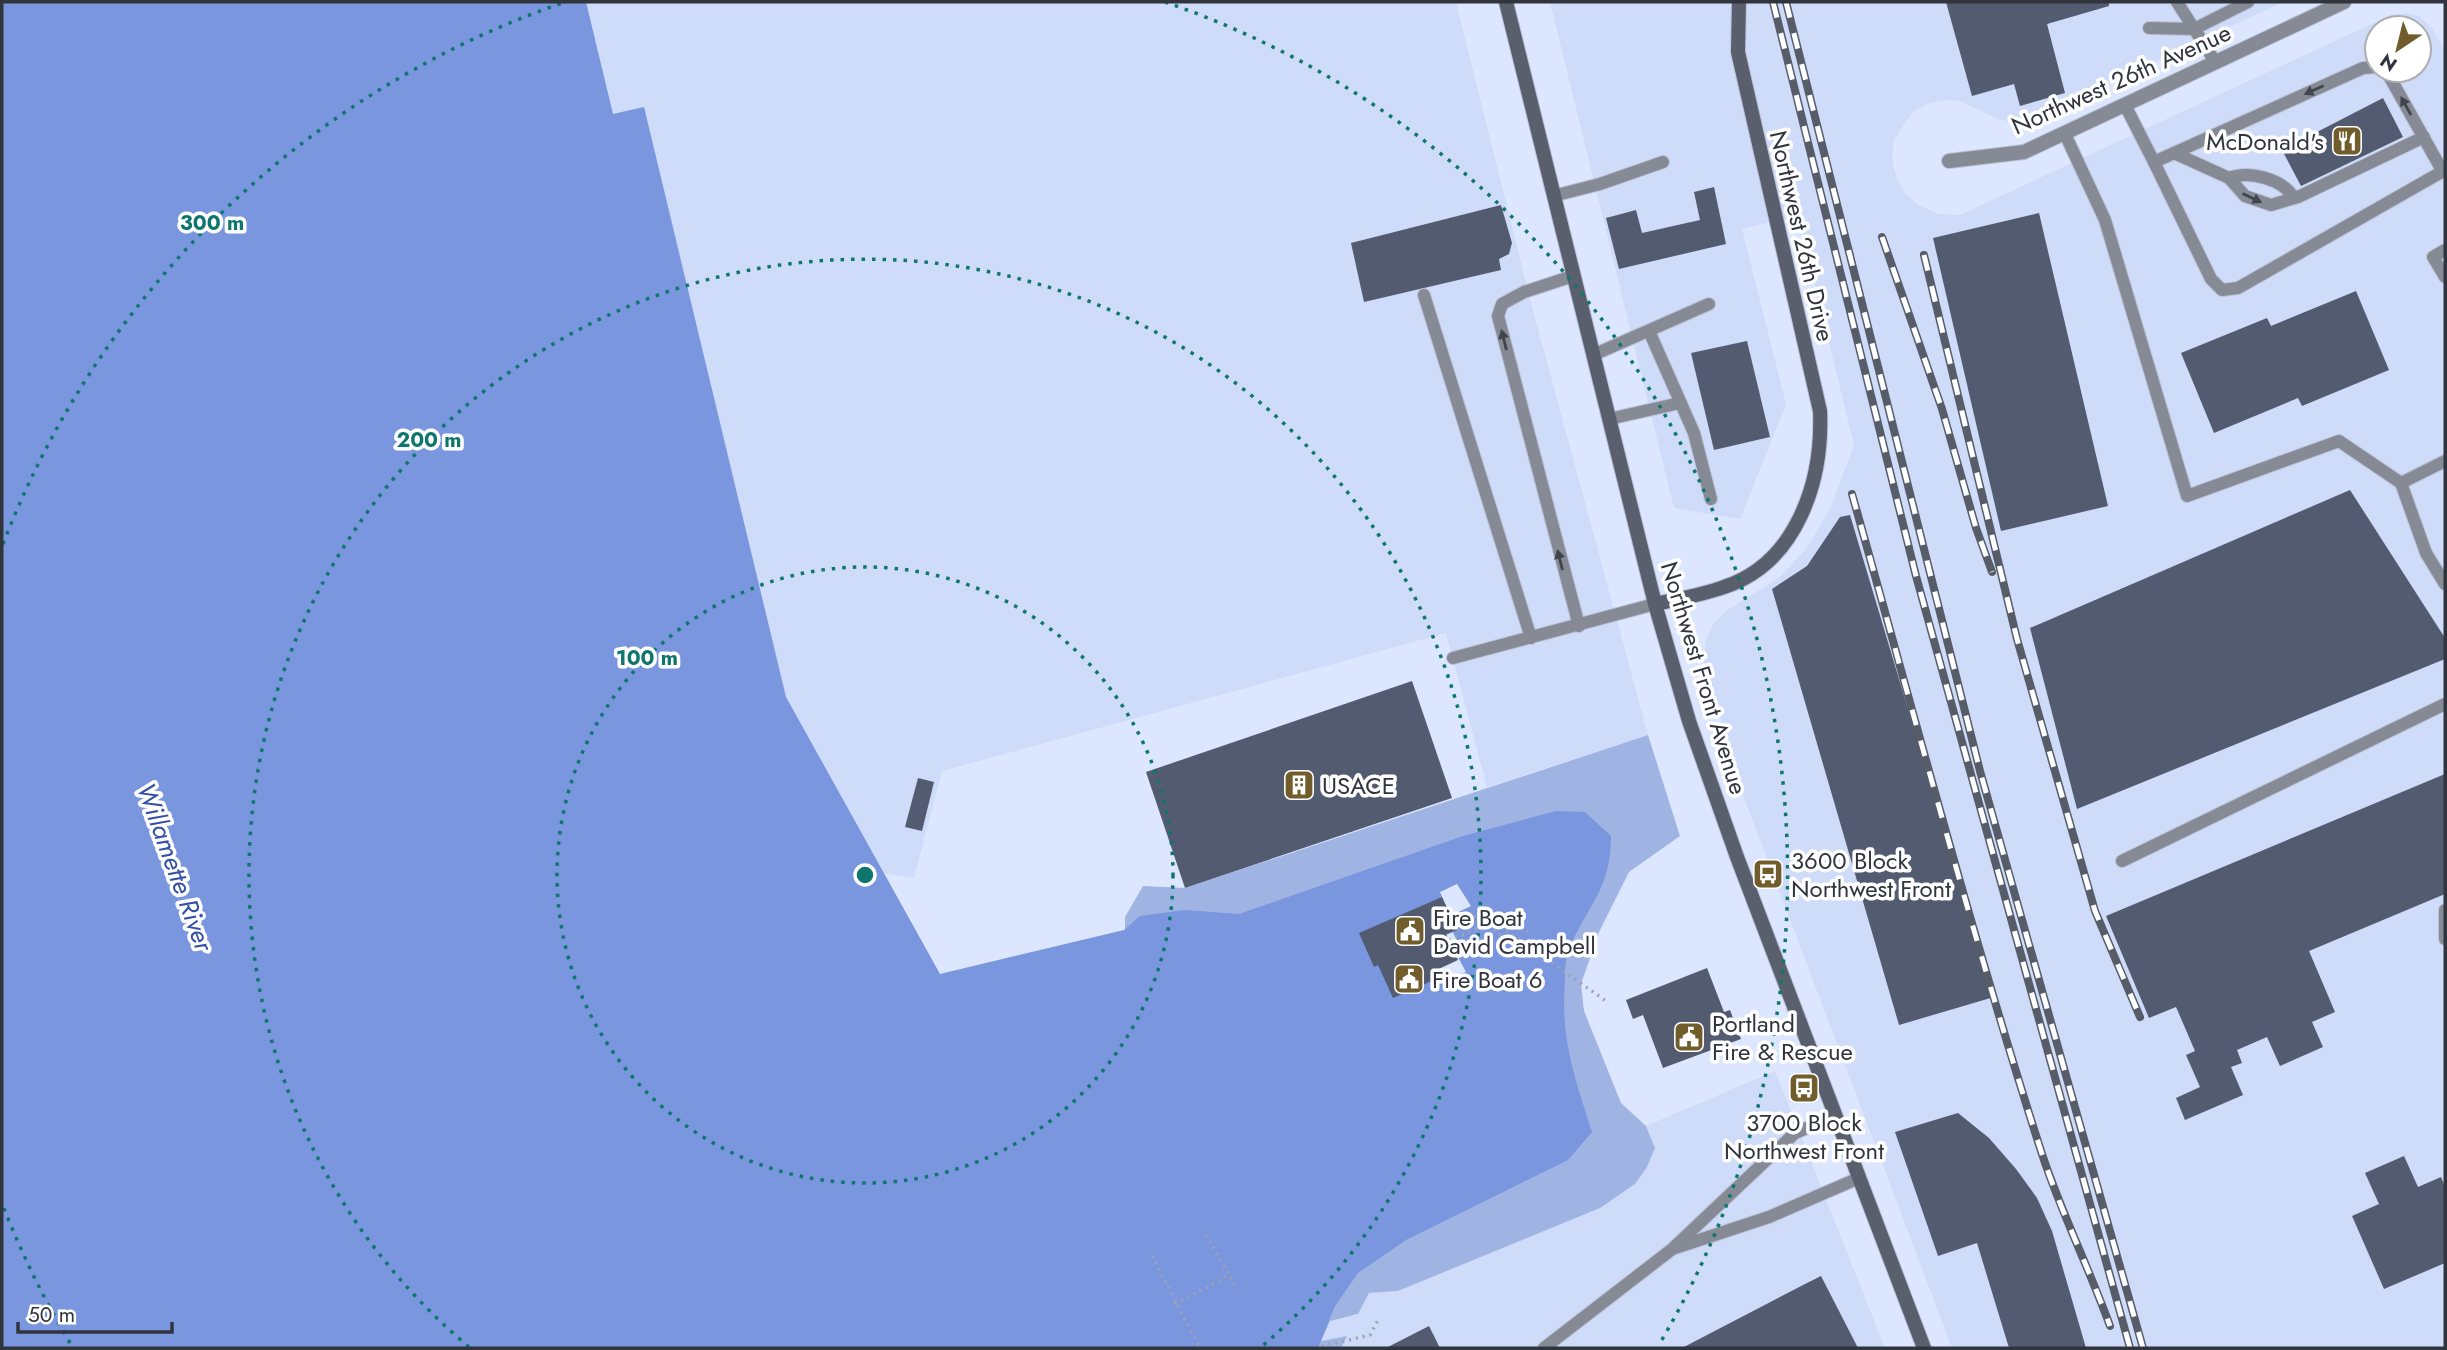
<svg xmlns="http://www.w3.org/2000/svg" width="2447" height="1350" font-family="Jost,sans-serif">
<rect width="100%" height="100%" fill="#dce6fe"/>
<g fill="#cedbf9" fill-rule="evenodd">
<path d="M515 2H1456L1532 307 1648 735 1487 787 1446 633 942 771 914 878 884 873 940 974 1125 930 783 1082Z"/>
<path d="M1550 2H2283L2021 124 1998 119 1960 101 1944 100 1926 104 1911 114 1894 140 1892 159 1896 176 1904 192 1918 205 1939 214 1960 215 2391 15 2406 13 2419 16 2431 27 2445 50V1348H1952L1740 787 1704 662 1706 640 1714 623 1726 611 1779 578 1807 548 1830 509 1854 445 1798 215 1742 229 1786 404 1740 519 1674 508ZM2377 28H2419V70H2377Z"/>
<path d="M1775 1071 1885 1348H1341L1346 1336 1290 1348 1254 1337 1357 1315 1369 1293 1398 1291 1600 1208 1655 1148 1646 1126Z"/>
</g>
<path fill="#a0b4e4" d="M1648 735 1680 836 1629 872 1599 932 1581 984 1584 1011 1621 1103 1646 1126 1655 1148 1647 1167 1635 1184 1600 1208 1398 1291 1369 1293 1358 1314 1330 1321 1321 1341 1347 1336 1341 1348H1244L1364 904 1125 930V917L1143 886 1185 888Z"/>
<path fill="#7996de" d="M2 2H586L613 114 644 107 786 697 940 974 1124 930 1140 916 1185 910 1239 914 1463 836 1556 811 1585 812 1611 836C1611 890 1588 904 1569 949 1565 958 1565 971 1565 981 1560 1039 1575 1078 1592 1132L1568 1160 1406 1240 1358 1273 1335 1306 1318 1348H2Z"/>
<g fill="#dce6fe">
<path d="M1457 884 1471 906 1450 916 1440 892Z"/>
<path d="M1453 932 1457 941 1451 944 1466 972 1440 983 1438 979 1434 980 1423 956 1411 950Z"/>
</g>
<g fill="#525b6f">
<path d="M1946 2H2109V6L2047 24 2065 93 2020 106 2014 84 1972 96Z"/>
<path d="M2383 98 2403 137 2301 186 2282 150Z"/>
<path d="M1714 187 1726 244 1619 269 1606 218 1636 210 1642 233 1700 220 1694 192Z"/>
<path d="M1501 205 1512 243 1509 254 1499 259 1501 270 1364 302 1351 243Z"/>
<path d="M2039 213 2108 506 2001 531 1933 238Z"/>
<path d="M2356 291 2389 370 2302 406 2298 398 2214 433 2181 353 2267 318 2271 326Z"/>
<path d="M1747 341 1770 437 1714 450 1691 353Z"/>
<path d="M2350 490 2445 638V659L2077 809 2030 628Z"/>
<path d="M1850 515 1994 997 1899 1025 1772 589 1807 566 1840 517Z"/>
<path d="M1412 681 1452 798 1185 888 1146 772Z"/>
<path d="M2445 774V894L2309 951 2335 1012 2312 1022 2323 1047 2280 1066 2267 1037 2237 1050 2242 1063 2231 1067 2243 1095 2185 1120 2176 1098 2200 1087 2186 1055 2195 1051 2176 1007 2149 1018 2106 916Z"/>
<path d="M918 778 934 782 922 831 905 827Z"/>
<path d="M1442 897 1457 930 1446 934 1458 960 1430 973 1434 980 1393 998 1378 965 1374 967 1359 933Z"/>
<path d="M1707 968 1724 1012 1730 1010 1741 1039 1663 1068 1643 1015 1633 1019 1626 1000Z"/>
<path d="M1958 1113 1989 1138 2016 1169 2037 1198 2052 1231 2086 1348H2009L1977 1243 1938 1256 1895 1132Z"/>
<path d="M2404 1156 2418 1187 2441 1177 2445 1187V1263L2384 1289 2352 1216 2379 1204 2365 1173Z"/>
<path d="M1821 1276 1858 1348H1682L1805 1284Z"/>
<path d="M1429 1326 1440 1348H1386Z"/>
</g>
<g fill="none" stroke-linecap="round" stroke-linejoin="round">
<g stroke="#bac2d7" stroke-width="14">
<g id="lane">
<path d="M2177 2 2216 63"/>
<path d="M2149 28 2194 29 2248 2"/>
<path d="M2377 67 2363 68 2154 162 2211 279 2222 290 2238 288 2445 170"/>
<path d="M2381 70 2388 74 2443 172"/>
<path d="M2125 105 2154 162"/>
<path d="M2065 134 2105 220 2187 496 2339 441 2401 483 2426 553 2445 584"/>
<path d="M2174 153 2229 178 2245 196 2271 205 2298 197 2424 137"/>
<path d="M2229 178C2249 170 2283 179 2294 198"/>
<path d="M1553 196 1600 184 1663 162"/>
<path d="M2445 250 2433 257 2445 277"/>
<path d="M1573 276 1524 292 1502 304 1498 316 1579 626"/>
<path d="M1424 295 1531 638"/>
<path d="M1649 331 1694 433 1711 499"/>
<path d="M1593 355 1709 304"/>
<path d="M1609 419 1680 403"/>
<path d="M2401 483 2445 461"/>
<path d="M1453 658 1655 604"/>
<path d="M2122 861 2445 704"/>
<path d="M2445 910V939"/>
<path d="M1675 1248 1769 1217 1859 1178"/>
<path d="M1544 1348 1671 1250 1795 1133 1836 1116"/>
</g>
</g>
<g stroke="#bac2d7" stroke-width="16">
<path id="street" d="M1949 161 2024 152 2344 2"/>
</g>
<g stroke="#bac2d7" stroke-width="16">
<g id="secondary">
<path d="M1506 2 1655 604 1689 721 1737 857 1924 1348"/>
<path d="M1655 604C1678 599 1702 595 1724 587 1797 563 1823 481 1820 411L1738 52 1739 2"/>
</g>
</g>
<g stroke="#9ba3b5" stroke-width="3.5" stroke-dasharray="2 5" stroke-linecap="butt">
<path d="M1488 926 1513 943 1516 938"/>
<path d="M1457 930 1487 907 1532 935"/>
<path d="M1449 940 1494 922 1606 1001"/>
<path d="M1206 1235 1236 1287"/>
<path d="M1152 1256 1200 1348"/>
<path d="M1175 1304 1229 1275"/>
<path d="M1315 1348 1370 1335 1378 1320"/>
</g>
<use href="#lane" stroke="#868a94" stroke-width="12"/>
<use href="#street" stroke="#868a94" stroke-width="14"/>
<use href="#secondary" stroke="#595f6d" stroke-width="14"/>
<g stroke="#565c68" stroke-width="8">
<g id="rail">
<path d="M1773 2 1916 576 2130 1348"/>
<path d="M1786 2 1980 771 2143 1348"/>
<path d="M1882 237 1942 409 1976 528 1992 572"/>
<path d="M1924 255 2017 639 2079 855 2095 911 2140 1017"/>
<path d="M1852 494C1914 713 1972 937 2042 1154 2061 1212 2089 1268 2110 1326"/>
</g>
</g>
<use href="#rail" stroke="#fff" stroke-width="5" stroke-dasharray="16" stroke-linecap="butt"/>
</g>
<defs><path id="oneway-solid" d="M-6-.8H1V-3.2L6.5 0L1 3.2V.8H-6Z" transform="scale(1.75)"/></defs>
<g fill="#41454e">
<use href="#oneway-solid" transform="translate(2314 90) rotate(156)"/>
<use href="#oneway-solid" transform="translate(2406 106) rotate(-119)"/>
<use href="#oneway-solid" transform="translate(2252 198) rotate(25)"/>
<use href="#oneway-solid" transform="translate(1504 340) rotate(-104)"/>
<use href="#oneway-solid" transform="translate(1560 560) rotate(-104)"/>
</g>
<g fill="none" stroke="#0f766e" stroke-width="3.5" stroke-dasharray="3.5 7">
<circle cx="865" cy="875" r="308"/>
<path d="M469 1347A616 616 0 1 1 1261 1347"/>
<path d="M70 1343A923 923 0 0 1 3 1206M3 544A923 923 0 0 1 565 2M1165 2A923 923 0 0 1 1660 1343"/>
</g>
<defs>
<g id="restaurant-square" transform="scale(1.575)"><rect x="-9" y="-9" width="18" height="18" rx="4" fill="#715d2c" stroke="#fff"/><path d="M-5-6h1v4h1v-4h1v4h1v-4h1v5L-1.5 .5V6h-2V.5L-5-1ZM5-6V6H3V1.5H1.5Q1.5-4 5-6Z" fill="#fff"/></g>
<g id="building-square" transform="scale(1.575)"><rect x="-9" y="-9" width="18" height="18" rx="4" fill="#715d2c" stroke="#fff"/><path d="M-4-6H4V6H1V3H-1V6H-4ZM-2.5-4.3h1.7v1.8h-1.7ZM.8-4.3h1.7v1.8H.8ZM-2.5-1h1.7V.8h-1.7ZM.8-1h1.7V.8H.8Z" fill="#fff"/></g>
<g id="bus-square" transform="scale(1.575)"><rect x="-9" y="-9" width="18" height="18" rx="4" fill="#715d2c" stroke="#fff"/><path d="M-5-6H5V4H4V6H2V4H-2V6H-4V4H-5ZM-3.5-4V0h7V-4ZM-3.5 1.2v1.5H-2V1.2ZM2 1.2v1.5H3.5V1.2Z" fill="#fff"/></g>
<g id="civic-square" transform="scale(1.575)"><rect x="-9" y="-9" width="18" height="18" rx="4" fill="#715d2c" stroke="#fff"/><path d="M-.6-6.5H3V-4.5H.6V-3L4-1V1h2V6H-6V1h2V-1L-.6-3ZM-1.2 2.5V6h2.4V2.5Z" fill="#fff"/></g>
</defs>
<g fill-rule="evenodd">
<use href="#restaurant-square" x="2347" y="141"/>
<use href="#building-square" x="1299" y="785"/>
<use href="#bus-square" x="1768" y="874"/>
<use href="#civic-square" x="1410" y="931"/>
<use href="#civic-square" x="1409" y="979"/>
<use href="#civic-square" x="1689" y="1037"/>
<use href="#bus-square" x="1804" y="1088"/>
</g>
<g text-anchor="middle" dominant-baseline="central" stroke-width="7" stroke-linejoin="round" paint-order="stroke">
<g font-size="24" fill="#30343d" stroke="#fff">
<text transform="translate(2121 79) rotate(-24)">Northwest 26th Avenue</text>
<text transform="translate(1802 236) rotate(77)">Northwest 26th Drive</text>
<text transform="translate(1704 678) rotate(73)">Northwest Front Avenue</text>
</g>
<g font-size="24" fill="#30343d" stroke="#fff" text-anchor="start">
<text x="2324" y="141" text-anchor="end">McDonald's</text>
<text x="1322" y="785">USACE</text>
<text x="1791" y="860">3600 Block<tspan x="1791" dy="28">Northwest Front</tspan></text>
<text x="1433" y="917">Fire Boat<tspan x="1433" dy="28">David Campbell</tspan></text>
<text x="1432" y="979">Fire Boat 6</text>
<text x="1712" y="1023">Portland<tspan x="1712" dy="28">Fire &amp; Rescue</tspan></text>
<text x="1804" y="1122" text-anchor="middle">3700 Block<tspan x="1804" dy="28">Northwest Front</tspan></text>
</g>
<g font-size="26" font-style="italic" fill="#3350a5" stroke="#fff">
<text transform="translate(175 867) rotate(70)">Willamette River</text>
</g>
</g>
<circle cx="865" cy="875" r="10" fill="#0f766e" stroke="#fff" stroke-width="3.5"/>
<g font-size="21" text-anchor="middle" font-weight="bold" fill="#0f766e" stroke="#fff" stroke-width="7" stroke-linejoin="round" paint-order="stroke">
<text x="212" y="230">300 m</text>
<text x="429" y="447">200 m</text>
<text x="647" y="665">100 m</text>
</g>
<rect width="2447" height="1350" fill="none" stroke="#30343d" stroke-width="7"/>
<g transform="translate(2398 49) rotate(215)"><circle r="33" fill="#ffffff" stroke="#acaeb1" stroke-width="2"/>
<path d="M0-5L12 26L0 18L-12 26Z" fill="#715d2c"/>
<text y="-10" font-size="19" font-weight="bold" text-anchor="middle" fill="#30343d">N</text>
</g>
<path d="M18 1322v10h154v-10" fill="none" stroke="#30343d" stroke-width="3.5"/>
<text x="28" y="1322" font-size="21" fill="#30343d" stroke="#ffffff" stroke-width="5" paint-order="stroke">50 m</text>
</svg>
